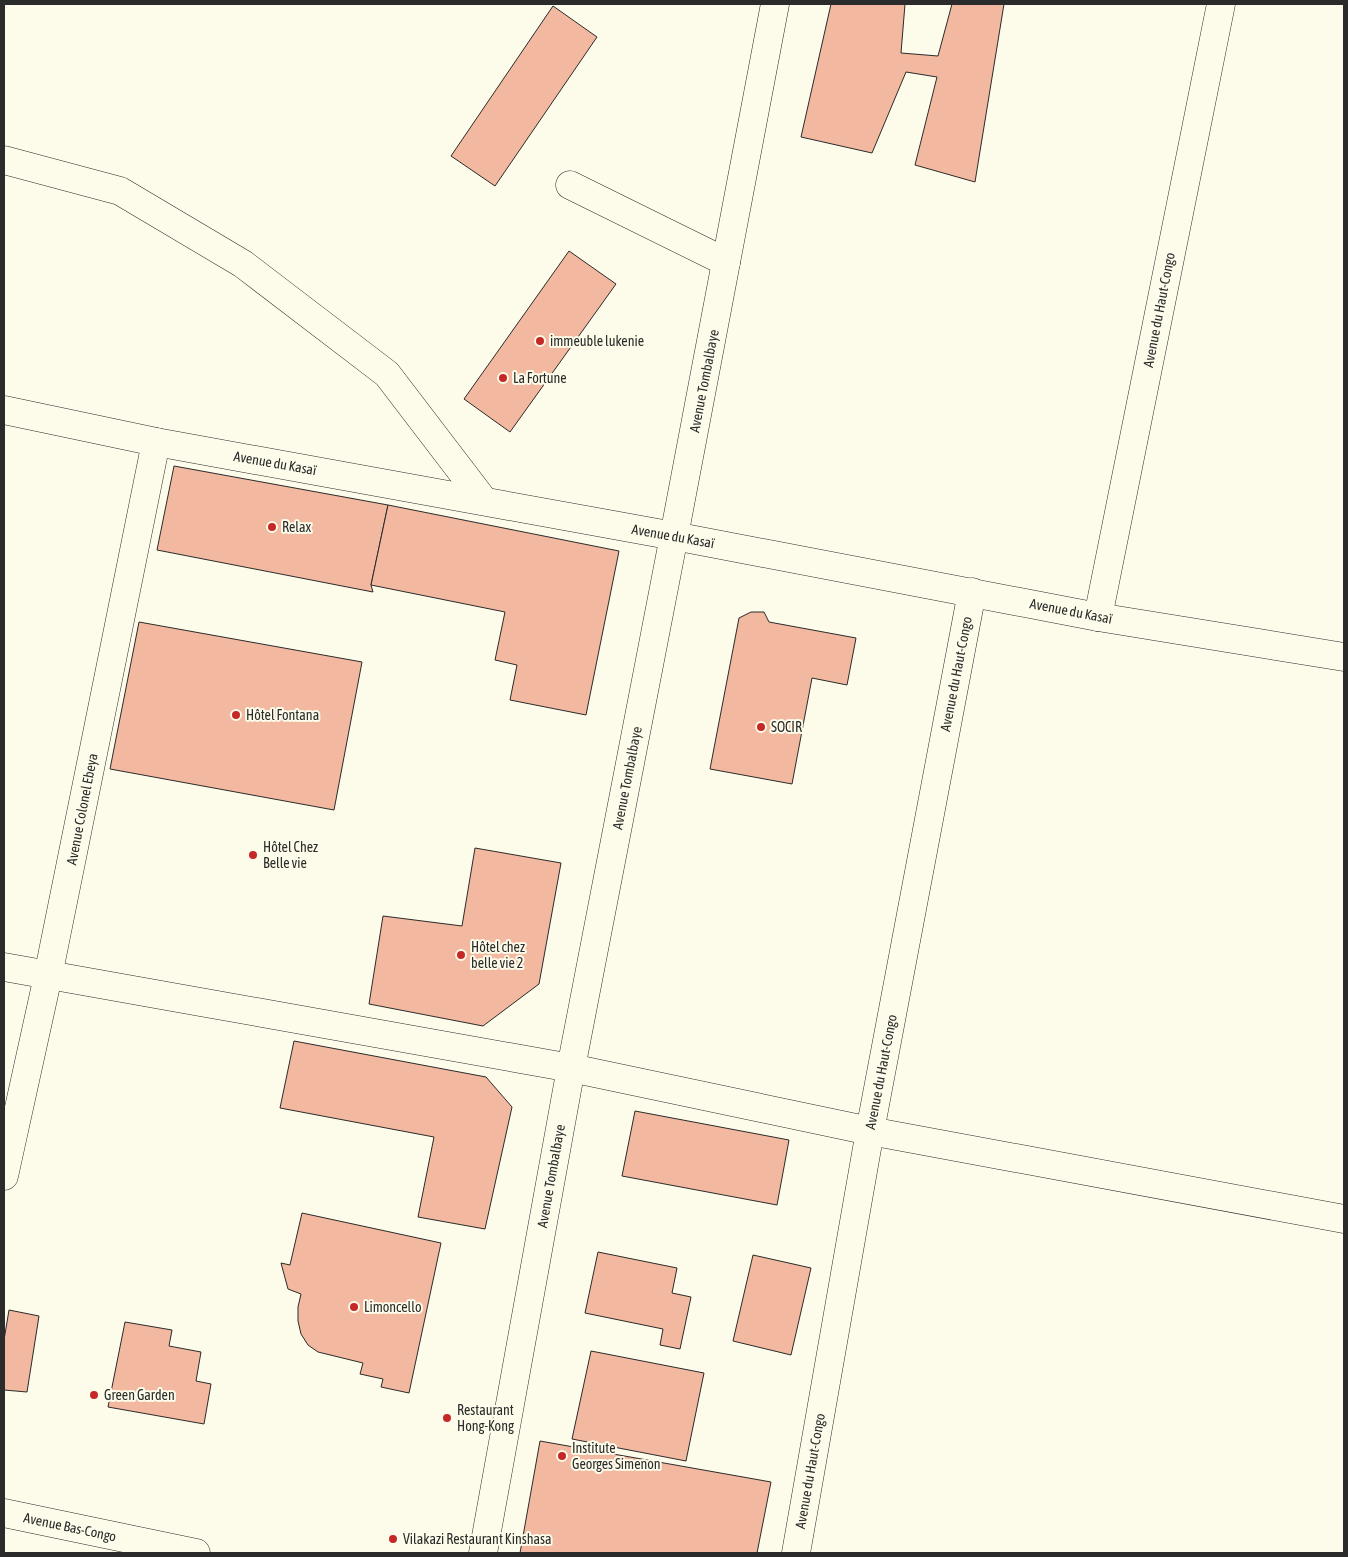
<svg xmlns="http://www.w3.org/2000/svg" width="1348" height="1557" font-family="'Asap Condensed',sans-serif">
<rect width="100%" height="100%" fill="#fdfbea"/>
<g fill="#f2b8a0" stroke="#2b2b2b">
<path d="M831 4H905L901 53 938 56 952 4H1004L975 182 915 165 937 77 906 72 872 153 801 137Z"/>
<path d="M553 6 597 37 495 186 451 156Z"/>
<path d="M569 251 616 284 510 432 464 399Z"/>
<path d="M174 466 388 505 371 585 373 592 157 550Z"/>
<path d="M388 505 619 551 586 715 510 700 517 665 495 660 505 612 371 585Z"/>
<path d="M751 612H764L769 622 856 638 847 685 812 678 792 784 710 769 739 618Z"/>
<path d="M139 622 362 662 334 810 110 769Z"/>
<path d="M475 848 561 863 539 984 483 1026 369 1004 383 916 462 926Z"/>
<path d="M294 1041 486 1077 512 1107 485 1229 418 1217 434 1137 280 1108Z"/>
<path d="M635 1111 789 1140 777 1205 622 1176Z"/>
<path d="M302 1213 441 1243 409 1393 381 1387 383 1379 360 1374 363 1363 318 1352 308 1345 301 1334 298 1321V1307L301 1294 288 1289 281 1263 290 1265Z"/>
<path d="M598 1252 677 1268 672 1293 691 1297 680 1349 660 1345 663 1329 585 1313Z"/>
<path d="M753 1255 811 1268 791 1355 733 1341Z"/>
<path d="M9 1310 39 1316 27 1392 4 1390V1340Z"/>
<path d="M125 1322 172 1330 169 1346 201 1352 196 1381 211 1384 204 1424 108 1407Z"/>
<path d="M591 1351 704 1373 686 1461 572 1439Z"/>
<path d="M540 1441 771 1482 757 1553H520Z"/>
</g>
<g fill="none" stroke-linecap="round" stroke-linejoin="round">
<g stroke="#2b2b2b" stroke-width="29">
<g id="minor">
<path d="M4 160 120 191 243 264 387 374 484 501"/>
<path d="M570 185 726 262"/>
<path d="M4 410 156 442 674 536 1098 617 1344 657"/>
<path d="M1098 617 1221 4"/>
<path d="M4 967 571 1068 870 1131 1344 1219"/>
<path d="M4 1176 48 976 156 442"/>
<path d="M4 1513 196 1553"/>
<path d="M483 1553 571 1068 674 536 775 4"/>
<path d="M796 1553 870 1131 972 592"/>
</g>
</g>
<use href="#minor" stroke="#fdfbea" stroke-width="28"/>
</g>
<g fill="#c62828" stroke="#fdfbea" stroke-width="2">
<circle cx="540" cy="341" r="5"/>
<circle cx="503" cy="378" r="5"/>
<circle cx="272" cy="527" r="5"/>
<circle cx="236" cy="715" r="5"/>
<circle cx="761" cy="727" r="5"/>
<circle cx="253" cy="855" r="5"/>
<circle cx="461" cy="955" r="5"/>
<circle cx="354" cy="1307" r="5"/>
<circle cx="94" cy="1395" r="5"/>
<circle cx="447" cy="1418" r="5"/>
<circle cx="562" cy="1456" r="5"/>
<circle cx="393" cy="1539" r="5"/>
</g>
<g text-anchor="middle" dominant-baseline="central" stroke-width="4" stroke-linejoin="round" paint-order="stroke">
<g font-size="14" fill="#2b2b2b" stroke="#fdfbea">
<text transform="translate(1159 310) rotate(-79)">Avenue du Haut-Congo</text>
<text transform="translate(704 381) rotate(-79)">Avenue Tombalbaye</text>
<text transform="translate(275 463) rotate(10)">Avenue du Kasaï</text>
<text transform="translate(673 536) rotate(10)">Avenue du Kasaï</text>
<text transform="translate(1071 611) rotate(11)">Avenue du Kasaï</text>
<text transform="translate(956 674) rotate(-79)">Avenue du Haut-Congo</text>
<text transform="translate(627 778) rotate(-79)">Avenue Tombalbaye</text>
<text transform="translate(82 809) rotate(-79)">Avenue Colonel Ebeya</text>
<text transform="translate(881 1072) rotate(-79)">Avenue du Haut-Congo</text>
<text transform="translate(551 1176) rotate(-80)">Avenue Tombalbaye</text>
<text transform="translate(810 1471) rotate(-80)">Avenue du Haut-Congo</text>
<text transform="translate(70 1527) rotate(12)">Avenue Bas-Congo</text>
</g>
<g font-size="14" fill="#2b2b2b" stroke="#fdfbea" text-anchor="start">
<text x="550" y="341">immeuble lukenie</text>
<text x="513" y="378">La Fortune</text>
<text x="282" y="527">Relax</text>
<text x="246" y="715">Hôtel Fontana</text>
<text x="771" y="727">SOCIR</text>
<text x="263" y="847">Hôtel Chez<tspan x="263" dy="16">Belle vie</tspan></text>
<text x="471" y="947">Hôtel chez<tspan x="471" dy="16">belle vie 2</tspan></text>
<text x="364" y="1307">Limoncello</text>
<text x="104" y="1395">Green Garden</text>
<text x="457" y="1410">Restaurant<tspan x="457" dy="16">Hong-Kong</tspan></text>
<text x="572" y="1448">Institute<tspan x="572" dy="16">Georges Simenon</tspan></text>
<text x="403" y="1539">Vilakazi Restaurant Kinshasa</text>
</g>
</g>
<rect width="1348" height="1557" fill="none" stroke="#2b2b2b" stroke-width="10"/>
</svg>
